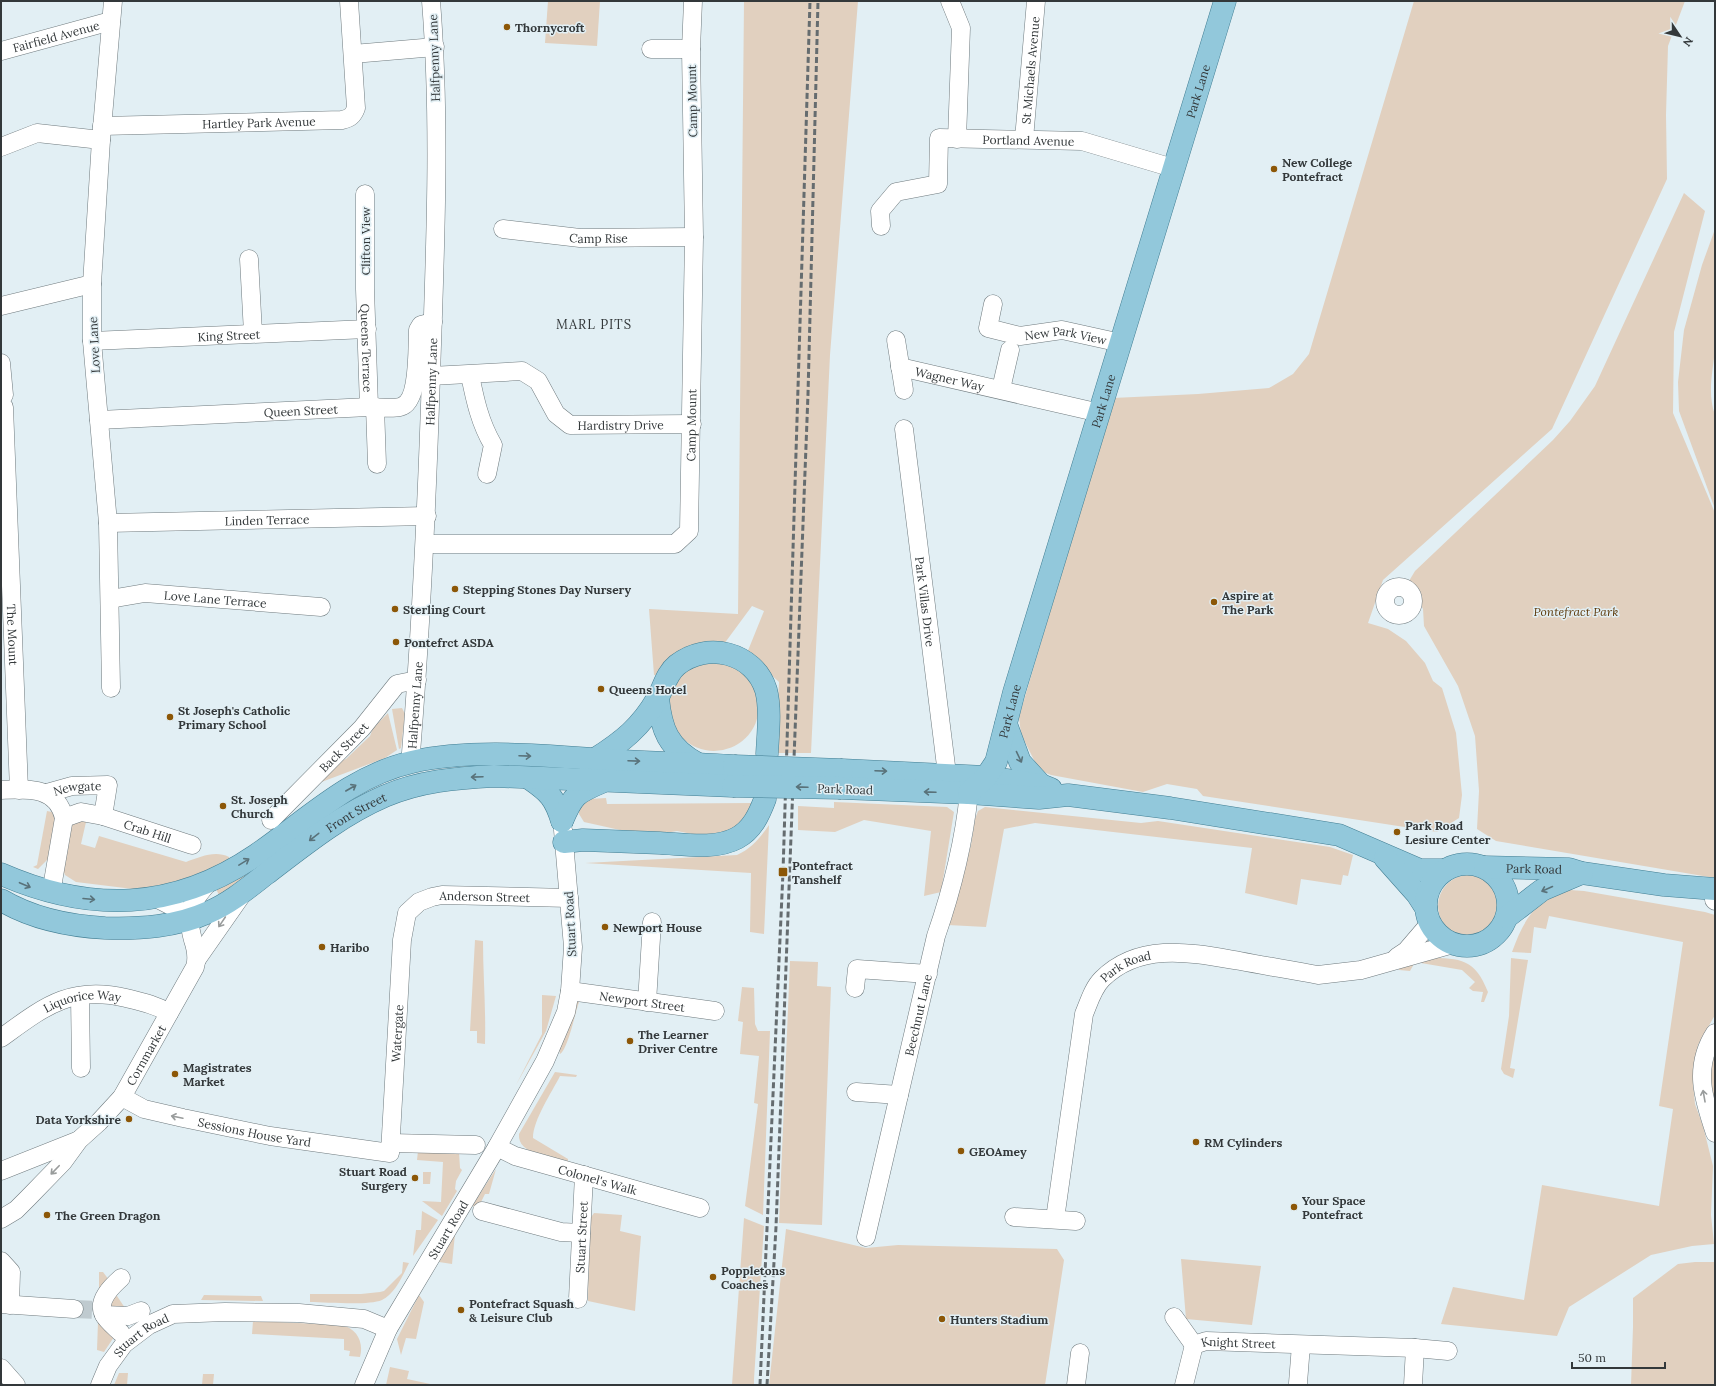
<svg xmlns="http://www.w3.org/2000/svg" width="1716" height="1386" font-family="Lora,serif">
<rect width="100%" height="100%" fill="#e2eff4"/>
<g fill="#e1d0bf">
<path d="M548 1H600L597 46 545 43Z"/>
<path d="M744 1H858L830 355 811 753H775L779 682 747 653 764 611 752 606 724 644 662 675H654L649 609 738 614Z"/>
<path d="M1414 1H1685L1668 46 1666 115 1667 179 1552 429 1383 580 1368 623 1388 629 1406 641 1425 663 1433 681 1442 688 1456 733 1462 795 1459 818 1437 832 1203 796 1197 789 1167 784 1143 792 1051 775 1039 770 1021 734 1019 717 1113 398 1198 394 1269 388 1293 374 1309 354Z"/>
<path d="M1684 193 1705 211 1674 332 1673 413 1715 513V878L1496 841 1477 829 1479 791 1475 736 1458 686 1424 626 1423 609 1409 581 1415 571 1553 440 1570 421 1595 386Z"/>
<path d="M1715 229C1715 268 1716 309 1715 349 1713 372 1707 392 1715 415V509L1679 411 1678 382 1684 330 1702 265Z"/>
<circle cx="714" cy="706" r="45"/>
<path d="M402 708 405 714 401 748 399 749 392 709Z"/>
<path d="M388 713 397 750 385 758 311 786 340 761 346 759 370 736 373 728Z"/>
<path d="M606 798 607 804 752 803V818L738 831 702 836 677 831 647 836 584 822 579 814V806L589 799Z"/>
<path d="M834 802 947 807 954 812 941 892 924 896 931 831 864 820 835 832 798 830V806L834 808Z"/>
<path d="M985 807 1141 823 1158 821 1330 847 1353 855 1348 876 1343 875 1341 885 1301 879 1297 905 1245 893 1252 848 1035 823 1004 829 986 927 948 925 971 845 975 819 978 811Z"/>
<path d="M47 811 52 812 56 822 49 858 38 869 33 867 37 865Z"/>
<path d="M77 819 86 822 81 844 95 848 99 836 186 862C200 857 215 850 229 857L230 861 161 888 133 889 76 882 65 875 63 870 67 829Z"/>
<path d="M769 825 764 934 750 932 751 873 585 863 737 855C752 848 760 838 769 825Z"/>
<path d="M256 864 259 868 219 895 215 887Z"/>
<circle cx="1469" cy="906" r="31"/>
<path d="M1570 890 1584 891 1705 912 1715 915V1015L1698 1045 1693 1082 1695 1104 1703 1126 1713 1166 1711 1215 1714 1244 1692 1246 1651 1255 1569 1307 1557 1336 1441 1324 1453 1287 1524 1300 1542 1185 1659 1206 1673 1109 1659 1106 1683 942 1549 916 1546 929 1534 927 1531 953 1512 952C1524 919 1535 900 1570 890Z"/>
<path d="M475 940 483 941C483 975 486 1009 485 1044L477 1043V1031H470Z"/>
<path d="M1428 958C1461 958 1475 959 1488 992L1484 1002H1481L1483 992 1473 991 1469 988 1475 982 1462 970 1415 962 1410 971 1399 970 1397 965Z"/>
<path d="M1511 958 1528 960 1510 1068 1515 1069 1513 1078 1504 1074 1501 1069 1509 1016Z"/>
<path d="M790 961 818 962 817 986 831 987 822 1225 779 1223Z"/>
<path d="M742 987 754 988 755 1024 758 1031H770L763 1215 745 1206 758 1104 754 1103 759 1056 740 1054 743 1022 738 1021Z"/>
<path d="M542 995 556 996 546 1031 516 1085 542 1034Z"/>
<path d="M576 1001 579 1002C575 1013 568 1049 560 1054L559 1049Z"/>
<path d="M1715 1047V1114L1708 1072Z"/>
<path d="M555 1072 577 1075 576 1077 560 1076C552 1092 533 1120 533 1138L568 1159V1161C553 1157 517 1155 519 1134Z"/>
<path d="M418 1151 459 1152 460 1168 462 1170 456 1181 455 1189 457 1191 442 1216 422 1201 441 1202 443 1162 417 1160Z"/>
<path d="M496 1169 489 1194H485L478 1208 472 1206Z"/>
<path d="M423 1172H431L430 1184H423Z"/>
<path d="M422 1211 438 1220 413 1256 416 1230H421Z"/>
<path d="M594 1213 622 1215 620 1231 641 1236 635 1311 588 1301 589 1220Z"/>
<path d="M744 1218 764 1226 754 1379V1385H732Z"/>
<path d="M786 1229 866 1248 898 1245 1057 1249 1064 1260 1045 1385H769Z"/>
<path d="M455 1234 452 1264 439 1262Z"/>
<path d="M1181 1259 1261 1266 1252 1325 1186 1319Z"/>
<path d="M403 1262 409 1263C403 1275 395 1294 382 1300 368 1306 326 1302 310 1302V1294H361L380 1292 384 1291 402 1273Z"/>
<path d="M1695 1262H1715V1385H1631L1633 1327V1298L1678 1264Z"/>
<path d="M99 1272H103L109 1280 99 1295Z"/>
<path d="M115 1293 125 1308 105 1307Z"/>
<path d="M204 1295 261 1296 263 1301 201 1300Z"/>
<path d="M419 1295 424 1302 416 1339 406 1338 401 1355 397 1339Z"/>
<path d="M253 1321 342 1325C357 1329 364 1342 360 1357L349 1356 350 1351 344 1350V1339L252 1334Z"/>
<path d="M98 1322 114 1337 104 1352 97 1350Z"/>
<path d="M390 1367 409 1371 407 1379 435 1385H386Z"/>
<path d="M119 1373H128L127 1385H114Z"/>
<path d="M203 1374H214L213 1385H202Z"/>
</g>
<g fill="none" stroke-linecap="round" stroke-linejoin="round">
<path stroke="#bfcacf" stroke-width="18" stroke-dasharray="18 9" stroke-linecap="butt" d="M74 1309 98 1310"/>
<g stroke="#6f7a7e" stroke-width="19">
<g id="minor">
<path d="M950 1 961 28 957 139"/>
<path d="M651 49H691"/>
<path id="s1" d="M1 51 111 21"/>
<path d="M353 54 435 47"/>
<path id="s2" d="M102 126 342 120C350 118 353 116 356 108L349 1"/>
<path id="s3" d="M1024 139 1036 1"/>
<path d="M1 147 37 133 101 140"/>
<path id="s4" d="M365 194V289L369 407"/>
<path id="s5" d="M881 226 880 211 896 192 938 184 939 138 1082 141 1173 168"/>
<path id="s6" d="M503 229 580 238 694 237"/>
<path d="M249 259 253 333"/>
<path id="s7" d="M993 304 988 328 1020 336 1062 330 1121 343"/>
<path d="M1 306 92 284"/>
<path d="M896 340 904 390"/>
<path id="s8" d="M92 341 367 329"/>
<path d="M1 363 4 395"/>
<path id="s9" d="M900 367 1100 413"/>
<path d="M470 375C475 400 480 423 493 445L487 474"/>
<path id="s10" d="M431 376 522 371 538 381 556 414 570 425 692 424"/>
<path d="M1001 389 1010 350"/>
<path id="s11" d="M4 407 19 790"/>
<path d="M375 407 377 464"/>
<path id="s12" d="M99 420 369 407C379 407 391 409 400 407 420 403 417 346 418 330L421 325 433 322"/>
<path id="s13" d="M904 429 947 774"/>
<path id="s14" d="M108 523 427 516"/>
<path id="s15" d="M425 544H675L689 531 694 237 691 49 693 1"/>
<circle cx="1399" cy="601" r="14"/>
<path id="s16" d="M110 599 145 593 321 607"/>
<path d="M111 688 108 523 92 341V284L101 140 113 1"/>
<path id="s17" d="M412 762 411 753C421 627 427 502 431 375 435 251 441 125 431 1"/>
<path d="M1 790C27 789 57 786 64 818L51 893"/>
<path id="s18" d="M47 793 72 786 108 785 103 816 81 812 64 818"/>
<path id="s19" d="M103 816 192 845"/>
<path id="s20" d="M271 820 362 728 397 684 417 680"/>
<path d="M156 898 181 911 188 920"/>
<path d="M1714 900 1715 901"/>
<path d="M1397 957 1406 951 1430 923"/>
<path d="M197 959 241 896"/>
<path d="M855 988 857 969 928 974"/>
<path id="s21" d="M570 991 715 1011"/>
<path d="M80 996 81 1068"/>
<path d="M647 1002 652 922"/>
<path d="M1715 1033C1693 1067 1703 1098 1715 1133"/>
<path id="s22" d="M1 1038C44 1007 70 985 126 998 142 1002 156 1005 169 1013"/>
<path d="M856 1092 899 1095"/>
<path id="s23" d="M122 1097 144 1109 183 1118 270 1136 390 1153 402 940 407 913 419 902 432 897 442 895 569 898"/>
<path d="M391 1143 476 1145"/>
<path id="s24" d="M497 1147 515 1156 700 1208"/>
<path d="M1 1171 79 1140"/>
<path d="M482 1211 561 1232 581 1233"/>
<path d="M1014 1217 1076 1221"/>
<path id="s25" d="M1 1219 16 1210 28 1198 63 1162 79 1140 99 1122 122 1097 195 967C198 957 196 949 193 940 185 911 191 902 210 881"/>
<path id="s26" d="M1055 1219 1084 1014C1089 1002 1093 988 1102 979 1140 941 1193 953 1240 961 1266 966 1292 970 1318 975L1361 970 1453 944"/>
<path id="s27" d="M866 1237 936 936C952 890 964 842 969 793"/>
<path d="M1 1261 11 1272 10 1305"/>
<path d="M121 1278C112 1286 96 1301 104 1315 107 1321 116 1328 121 1333"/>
<path id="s28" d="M578 1299 584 1175"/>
<path d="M1 1304 74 1309"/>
<path d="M104 1315 128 1316 141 1311"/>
<path d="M1174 1317 1194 1345"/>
<path id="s29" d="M1194 1345 1206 1341 1415 1348 1448 1351"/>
<path d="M1 1368 16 1385"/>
<path d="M1298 1383 1301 1345"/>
<path id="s30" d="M100 1385 108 1366 124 1344 149 1325 173 1314 225 1312 299 1313 364 1319 388 1329"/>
<path id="s31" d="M364 1385 388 1329 497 1147 545 1061 566 1012 570 991 573 947 563 830"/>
<path d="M1076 1385 1080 1353"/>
<path d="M1184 1385 1194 1345"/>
<path d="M1413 1385 1415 1348"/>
</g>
</g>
<g stroke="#427e93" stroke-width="23">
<g id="major">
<path d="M658 698C661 729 668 748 698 764"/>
<path d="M1006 724 1020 762 1041 785"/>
<path d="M595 759C622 742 641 727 657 699 664 687 666 674 677 665 707 641 754 652 766 690 771 709 768 734 767 754"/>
<path d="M842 770 986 777 1041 785 1051 789"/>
<path d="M530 779C549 792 555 798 562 821"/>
<path d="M841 788 969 793 1039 798 1068 795 1170 808 1339 835 1420 870H1445"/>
<path id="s32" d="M969 793 986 777 996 762 1014 692 1225 1"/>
<path d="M562 821C573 795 576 793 602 782"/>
<path d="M564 842 583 840C609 841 634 842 660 843 683 844 715 850 737 838 752 830 759 815 765 799"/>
<path d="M1385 858 1417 894 1426 908"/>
<circle cx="1467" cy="905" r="41"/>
<path id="s33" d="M1485 867 1569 869 1582 873 1664 885 1715 889"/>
<path d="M1 874C90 913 174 911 256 855 306 821 350 776 412 762 469 749 536 755 594 759 641 763 688 763 734 766"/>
<path id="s34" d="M1 900C33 919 68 926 105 928 140 929 176 927 209 912 230 903 248 888 266 874 304 845 341 815 385 796 420 781 456 778 494 776L733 786"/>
<path d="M1507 917 1542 890 1582 873"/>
</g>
</g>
<use href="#minor" stroke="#fff" stroke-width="18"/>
<use href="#major" stroke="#92c8db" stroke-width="22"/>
<g stroke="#656c6f" stroke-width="3" stroke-dasharray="6 3" stroke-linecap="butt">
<path d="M760 1385 783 872 810 1"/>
<path d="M767 1385 776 1227 808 394 818 1"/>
</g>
<g stroke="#427e93" stroke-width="23" stroke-linecap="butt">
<g id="major-bridge">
<path d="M734 766 842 770"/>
<path d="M733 786 841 788"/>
</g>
</g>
<use href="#major-bridge" stroke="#92c8db" stroke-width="22"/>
</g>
<defs><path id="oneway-shaft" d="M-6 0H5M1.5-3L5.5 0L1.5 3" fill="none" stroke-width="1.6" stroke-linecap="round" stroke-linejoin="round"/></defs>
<g stroke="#59727a">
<use href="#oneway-shaft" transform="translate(525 756) rotate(2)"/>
<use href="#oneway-shaft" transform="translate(1019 757) rotate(65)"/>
<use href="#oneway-shaft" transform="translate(634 761) rotate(2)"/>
<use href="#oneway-shaft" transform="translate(881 771) rotate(2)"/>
<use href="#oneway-shaft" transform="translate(477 777) rotate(178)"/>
<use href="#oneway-shaft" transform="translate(802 787) rotate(-178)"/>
<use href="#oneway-shaft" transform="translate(351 788) rotate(-30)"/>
<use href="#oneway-shaft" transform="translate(930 792) rotate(-178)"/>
<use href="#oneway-shaft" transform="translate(314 837) rotate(142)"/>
<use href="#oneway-shaft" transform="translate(244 862) rotate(-31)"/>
<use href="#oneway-shaft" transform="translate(25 885) rotate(23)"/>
<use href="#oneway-shaft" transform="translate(1547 889) rotate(156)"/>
<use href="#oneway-shaft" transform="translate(89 899) rotate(5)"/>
</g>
<g stroke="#999c9c">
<use href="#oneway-shaft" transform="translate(222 922) rotate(124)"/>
<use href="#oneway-shaft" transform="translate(1704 1096) rotate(-100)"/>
<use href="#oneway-shaft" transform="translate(177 1117) rotate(-168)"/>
<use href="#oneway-shaft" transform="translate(55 1170) rotate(134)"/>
</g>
<g fill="#8c5707" stroke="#e2eff4" stroke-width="1.5">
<circle cx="507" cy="27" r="4"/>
<circle cx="1274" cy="169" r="4"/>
<circle cx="455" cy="589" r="4"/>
<circle cx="1214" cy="602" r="4"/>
<circle cx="395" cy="609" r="4"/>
<circle cx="396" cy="642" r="4"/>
<circle cx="601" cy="689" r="4"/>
<circle cx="170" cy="717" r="4"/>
<circle cx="223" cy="806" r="4"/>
<circle cx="1397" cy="832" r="4"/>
<rect x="778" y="867" width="10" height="10" rx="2"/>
<circle cx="605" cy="927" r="4"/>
<circle cx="322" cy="947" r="4"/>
<circle cx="630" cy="1041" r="4"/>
<circle cx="175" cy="1074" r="4"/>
<circle cx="129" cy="1119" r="4"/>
<circle cx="1196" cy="1142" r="4"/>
<circle cx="961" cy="1151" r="4"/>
<circle cx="415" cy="1178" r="4"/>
<circle cx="1294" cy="1207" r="4"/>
<circle cx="47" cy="1215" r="4"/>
<circle cx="713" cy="1277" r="4"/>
<circle cx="461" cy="1310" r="4"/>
<circle cx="942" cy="1319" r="4"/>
</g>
<g text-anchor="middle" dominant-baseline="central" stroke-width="3" stroke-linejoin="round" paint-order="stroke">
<g font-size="12" font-weight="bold" fill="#33383a" stroke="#e2eff4" text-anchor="start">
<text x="515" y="27">Thornycroft</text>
<text x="1282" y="162">New College<tspan x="1282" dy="14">Pontefract</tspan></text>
<text x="463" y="589">Stepping Stones Day Nursery</text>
<text x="1222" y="595">Aspire at<tspan x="1222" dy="14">The Park</tspan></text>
<text x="403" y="609">Sterling Court</text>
<text x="404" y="642">Pontefrct ASDA</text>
<text x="609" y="689">Queens Hotel</text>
<text x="178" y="710">St Joseph's Catholic<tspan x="178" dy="14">Primary School</tspan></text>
<text x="231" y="799">St. Joseph<tspan x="231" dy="14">Church</tspan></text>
<text x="1405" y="825">Park Road<tspan x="1405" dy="14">Lesiure Center</tspan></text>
<text x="792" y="865">Pontefract<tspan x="792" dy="14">Tanshelf</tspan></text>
<text x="613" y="927">Newport House</text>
<text x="330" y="947">Haribo</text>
<text x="638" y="1034">The Learner<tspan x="638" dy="14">Driver Centre</tspan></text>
<text x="183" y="1067">Magistrates<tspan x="183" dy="14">Market</tspan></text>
<text x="121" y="1119" text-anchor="end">Data Yorkshire</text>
<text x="1204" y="1142">RM Cylinders</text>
<text x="969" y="1151">GEOAmey</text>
<text x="407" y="1171" text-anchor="end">Stuart Road<tspan x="407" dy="14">Surgery</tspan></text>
<text x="1302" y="1200">Your Space<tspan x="1302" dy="14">Pontefract</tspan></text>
<text x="55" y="1215">The Green Dragon</text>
<text x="721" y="1270">Poppletons<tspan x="721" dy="14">Coaches</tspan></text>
<text x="469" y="1303">Pontefract Squash<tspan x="469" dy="14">&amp; Leisure Club</tspan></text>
<text x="950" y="1319">Hunters Stadium</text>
</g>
<g font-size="12" fill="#33383a" stroke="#e2eff4">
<text stroke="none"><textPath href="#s1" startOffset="57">Fairfield Avenue</textPath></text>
<text transform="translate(434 58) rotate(-92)">Halfpenny Lane</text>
<text stroke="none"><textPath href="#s3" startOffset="69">St Michaels Avenue</textPath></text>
<text stroke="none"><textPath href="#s32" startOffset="742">Park Lane</textPath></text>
<text transform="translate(692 101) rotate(-91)">Camp Mount</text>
<text stroke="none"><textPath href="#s2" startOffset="157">Hartley Park Avenue</textPath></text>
<text stroke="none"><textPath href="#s5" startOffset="218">Portland Avenue</textPath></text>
<text stroke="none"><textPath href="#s6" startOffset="96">Camp Rise</textPath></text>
<text transform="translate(365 241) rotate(-90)">Clifton View</text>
<text stroke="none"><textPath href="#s8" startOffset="137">King Street</textPath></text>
<text stroke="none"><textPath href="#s7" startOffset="104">New Park View</textPath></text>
<text transform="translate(94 345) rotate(-93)">Love Lane</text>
<text stroke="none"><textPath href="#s4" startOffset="154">Queens Terrace</textPath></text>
<text stroke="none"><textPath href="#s9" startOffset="51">Wagner Way</textPath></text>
<text stroke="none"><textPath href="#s17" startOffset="381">Halfpenny Lane</textPath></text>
<text stroke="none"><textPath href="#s32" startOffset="418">Park Lane</textPath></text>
<text stroke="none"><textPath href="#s12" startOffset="202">Queen Street</textPath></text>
<text stroke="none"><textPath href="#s10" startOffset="216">Hardistry Drive</textPath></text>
<text stroke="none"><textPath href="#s15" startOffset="375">Camp Mount</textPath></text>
<text stroke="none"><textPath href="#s14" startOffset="159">Linden Terrace</textPath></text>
<text stroke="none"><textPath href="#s16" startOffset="106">Love Lane Terrace</textPath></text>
<text stroke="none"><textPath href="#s13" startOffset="174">Park Villas Drive</textPath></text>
<text stroke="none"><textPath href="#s11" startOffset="228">The Mount</textPath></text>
<text stroke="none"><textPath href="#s17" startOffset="57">Halfpenny Lane</textPath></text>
<text stroke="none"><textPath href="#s32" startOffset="94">Park Lane</textPath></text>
<text stroke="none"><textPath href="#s20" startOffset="103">Back Street</textPath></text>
<text stroke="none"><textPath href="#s18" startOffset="31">Newgate</textPath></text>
<text transform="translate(845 789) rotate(2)">Park Road</text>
<text stroke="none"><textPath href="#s34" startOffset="393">Front Street</textPath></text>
<text stroke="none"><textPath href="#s19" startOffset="47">Crab Hill</textPath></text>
<text stroke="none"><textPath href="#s33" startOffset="49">Park Road</textPath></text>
<text stroke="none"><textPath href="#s23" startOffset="599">Anderson Street</textPath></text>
<text transform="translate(570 924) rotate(-93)">Stuart Road</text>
<text stroke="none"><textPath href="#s26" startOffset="274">Park Road</textPath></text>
<text stroke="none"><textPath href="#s21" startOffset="73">Newport Street</textPath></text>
<text stroke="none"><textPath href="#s22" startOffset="92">Liquorice Way</textPath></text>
<text stroke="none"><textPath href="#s27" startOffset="228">Beechnut Lane</textPath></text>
<text stroke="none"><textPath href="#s23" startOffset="395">Watergate</textPath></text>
<text stroke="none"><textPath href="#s25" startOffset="221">Cornmarket</textPath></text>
<text stroke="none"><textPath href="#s23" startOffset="138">Sessions House Yard</textPath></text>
<text stroke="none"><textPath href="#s24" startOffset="106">Colonel's Walk</textPath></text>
<text stroke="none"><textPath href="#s31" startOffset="177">Stuart Road</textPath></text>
<text stroke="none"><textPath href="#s28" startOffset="62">Stuart Street</textPath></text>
<text stroke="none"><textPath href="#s30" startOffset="67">Stuart Road</textPath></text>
<text stroke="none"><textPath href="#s29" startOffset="45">Knight Street</textPath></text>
</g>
<g font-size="12" font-style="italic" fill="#5f3b0c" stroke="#e2eff4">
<text x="1576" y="611">Pontefract Park</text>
</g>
<g font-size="13" letter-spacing="1" fill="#33383a" stroke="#e2eff4">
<text x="594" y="324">MARL PITS</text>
</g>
</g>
<rect width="1716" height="1386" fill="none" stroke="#33383a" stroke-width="4"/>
<g transform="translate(1680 36) rotate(125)" stroke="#e2eff4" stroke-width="3" paint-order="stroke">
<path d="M0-3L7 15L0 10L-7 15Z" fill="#33383a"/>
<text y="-6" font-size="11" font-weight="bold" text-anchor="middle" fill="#33383a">N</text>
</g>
<path d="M1572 1362v6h93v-6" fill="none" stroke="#33383a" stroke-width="2"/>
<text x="1578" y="1362" font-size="12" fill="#33383a" stroke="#e2eff4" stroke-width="3" paint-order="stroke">50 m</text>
</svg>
